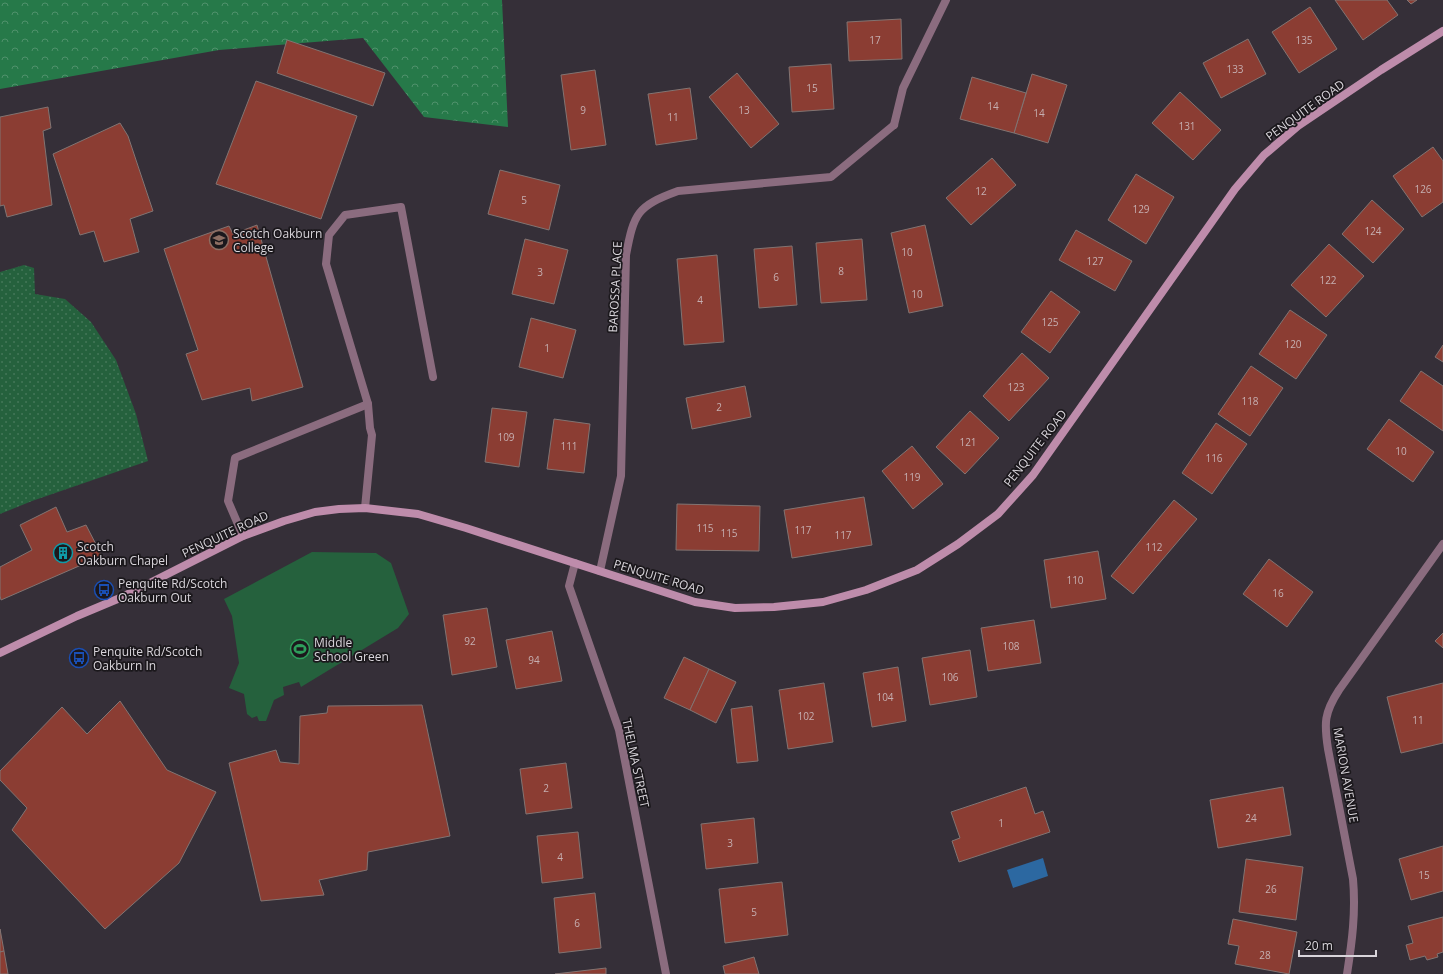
<svg xmlns="http://www.w3.org/2000/svg" width="1443" height="974" font-family="'Open Sans',sans-serif">
<defs>
<pattern id="grass-dots" width="8" height="8" patternUnits="userSpaceOnUse"><rect width="8" height="8" fill="#25613d"/><path d="M2 2h.1M6 6h.1" fill="none" stroke="#447758" stroke-width="1.8" stroke-linecap="round"/></pattern>
<pattern id="forest-crowns" width="20" height="18" patternUnits="userSpaceOnUse"><rect width="20" height="18" fill="#267949"/><path d="M2 6a3 3 0 1 1 6 0M12 15a3 3 0 1 1 6 0" fill="none" stroke="#4f916b"/></pattern>
</defs>
<rect width="100%" height="100%" fill="#352f38"/>
<path fill="url(#grass-dots)" d="M24 265 34 268 35 294 65 299 91 322 116 360 136 414 148 461 32 501 0 514V272Z"/>
<path fill="url(#forest-crowns)" d="M0 0H502L508 127 424 117 363 38 219 50 0 89Z"/>
<path fill="#25613d" d="M312 552 376 553 391 563 409 614 398 628 301 687 299 682 283 687 284 695 274 700 266 721H259L257 716 252 718 247 714 244 694 229 688 239 663 232 616 224 599Z"/>
<path fill="#2c68a1" d="M1043 858 1048 876 1013 888 1007 870Z"/>
<g fill="#8b3d33" stroke="#827472">
<path d="M1335 0H1387L1398 15 1363 40Z"/>
<path d="M1407 0H1417L1411 4Z"/>
<path d="M1310 7 1337 49 1299 73 1272 32Z"/>
<path d="M901 19 902 59 849 61 847 22Z"/>
<path d="M1248 39 1266 74 1221 98 1203 63Z"/>
<path d="M287 40 385 73 373 106 277 73Z"/>
<path d="M831 64 834 109 792 112 789 67Z"/>
<path d="M595 70 606 145 571 150 561 75Z"/>
<path d="M737 73 779 124 751 148 709 97Z"/>
<path d="M1032 74 1067 85 1048 143 1014 133Z"/>
<path d="M972 77 1026 93 1014 133 960 119Z"/>
<path d="M256 81 357 116 321 219 216 184Z"/>
<path d="M690 88 697 139 656 145 648 94Z"/>
<path d="M1180 92 1221 130 1193 160 1152 123Z"/>
<path d="M48 107 51 128 43 131 52 205 7 217 4 205 0 206V117Z"/>
<path d="M120 123 128 136 153 211 130 219 139 252 104 262 94 231 80 235 53 154Z"/>
<path d="M1433 147 1443 161V202L1422 217 1393 176Z"/>
<path d="M992 158 1016 185 971 225 946 198Z"/>
<path d="M500 170 560 185 549 230 488 214Z"/>
<path d="M1136 174 1174 197 1146 244 1108 220Z"/>
<path d="M1372 200 1404 229 1373 263 1342 234Z"/>
<path d="M257 225 303 387 252 401 250 388 202 400 186 354 198 350 164 249 229 226 233 234Z"/>
<path d="M925 225 943 306 909 313 891 233Z"/>
<path d="M1076 230 1132 261 1115 291 1059 260Z"/>
<path d="M525 239 568 250 554 304 512 294Z"/>
<path d="M862 239 867 300 821 303 816 243Z"/>
<path d="M1329 244 1364 276 1326 317 1291 285Z"/>
<path d="M792 246 797 305 759 308 754 249Z"/>
<path d="M717 255 724 342 684 345 677 259Z"/>
<path d="M1051 291 1080 312 1050 353 1021 332Z"/>
<path d="M1290 310 1327 335 1296 379 1259 354Z"/>
<path d="M531 318 576 330 563 378 519 367Z"/>
<path d="M1443 345V362L1435 357Z"/>
<path d="M1022 353 1049 378 1009 421 983 396Z"/>
<path d="M1251 366 1283 388 1250 436 1218 414Z"/>
<path d="M1421 371 1443 386V431L1400 401Z"/>
<path d="M745 386 751 417 692 429 686 398Z"/>
<path d="M492 408 527 412 519 467 485 462Z"/>
<path d="M970 411 999 438 965 474 936 447Z"/>
<path d="M554 419 590 424 584 473 547 469Z"/>
<path d="M1389 419 1434 452 1413 482 1367 449Z"/>
<path d="M1216 423 1247 444 1212 494 1182 473Z"/>
<path d="M912 446 943 484 913 509 882 471Z"/>
<path d="M864 497 872 545 792 558 784 510Z"/>
<path d="M1174 500 1197 519 1133 594 1111 576Z"/>
<path d="M677 504 760 506 759 551 676 550Z"/>
<path d="M56 507 67 532 86 525 102 556 1 600 0 596V567L32 550 20 525Z"/>
<path d="M1098 551 1106 599 1051 608 1044 560Z"/>
<path d="M1269 559 1313 592 1287 627 1243 594Z"/>
<path d="M487 608 497 667 452 675 443 615Z"/>
<path d="M1034 620 1041 663 988 671 981 628Z"/>
<path d="M552 631 562 681 516 689 506 640Z"/>
<path d="M1443 633V648L1435 641Z"/>
<path d="M970 650 977 697 930 705 922 658Z"/>
<path d="M684 657 709 669 690 710 664 698Z"/>
<path d="M898 667 906 721 872 727 863 673Z"/>
<path d="M709 669 736 682 716 723 690 710Z"/>
<path d="M824 683 833 742 788 749 779 690Z"/>
<path d="M1443 683V743L1401 753 1387 697Z"/>
<path d="M120 701 167 770 216 792 179 863 105 929 12 830 27 808 0 780V771L62 707 87 734Z"/>
<path d="M422 705 450 836 368 852 367 870 319 880 324 895 261 901 229 763 276 750 280 762 299 764 300 716 327 713 328 706Z"/>
<path d="M752 706 758 761 737 763 731 709Z"/>
<path d="M566 763 572 808 526 814 520 769Z"/>
<path d="M1026 787 1035 814 1043 811 1050 832 959 862 952 841 960 838 951 812Z"/>
<path d="M1283 787 1291 835 1218 848 1210 800Z"/>
<path d="M754 818 758 863 706 869 701 824Z"/>
<path d="M578 832 583 878 542 883 537 836Z"/>
<path d="M1443 846V891L1411 900 1399 859Z"/>
<path d="M1246 859 1303 867 1296 920 1239 912Z"/>
<path d="M782 882 788 935 725 943 719 889Z"/>
<path d="M595 893 601 948 559 953 554 898Z"/>
<path d="M1443 917V952L1437 954 1438 957 1427 960 1425 956 1410 960 1406 945 1413 943 1408 926Z"/>
<path d="M1233 919 1297 932 1289 974 1235 964 1239 946 1228 944Z"/>
<path d="M0 929 4 951 0 952Z"/>
<path d="M4 951 8 974H0V952Z"/>
<path d="M754 957 759 974H725L723 966Z"/>
<path d="M606 968V974H555Z"/>
</g>
<g fill="none" stroke-linecap="round" stroke-linejoin="round">
<g stroke="#8b6c7f" stroke-width="8">
<path d="M894 125 903 88 946 0"/>
<path d="M365 508 372 435 370 428 368 404"/>
<path d="M243 536 228 501 235 458 368 404 326 264 329 235 345 215 401 207 433 377"/>
</g>
<g stroke="#8b6c7f" stroke-width="8">
<path d="M575 563 569 586 619 730 666 974"/>
<path d="M600 571 621 476 626 255C634 213 637 206 678 191L831 177 894 125"/>
<path d="M1347 974C1352 942 1356 912 1353 879L1328 749C1324 723 1324 713 1339 690L1443 544"/>
</g>
<path stroke="#be8cab" stroke-width="8" d="M0 653 77 616 120 598 243 536 284 521 315 512 339 509 365 508 418 514 466 528 695 602 735 608 774 607 823 602 866 590 917 570 958 544 998 514 1033 475 1235 189 1264 155 1298 126 1381 70 1443 31"/>
</g>
<defs>
<g id="school-ring" transform="scale(1)"><circle r="9.5" fill="#1b181c" stroke="#8d6e63" stroke-width="1.5"/><path d="M0-5L7-2L0 1L-7-2ZM-4 1L0 2.5L4 1V4Q0 6-4 4Z" fill="#8d6e63"/></g>
<g id="building-ring" transform="scale(1)"><circle r="9.5" fill="#1b181c" stroke="#0f9aa8" stroke-width="1.5"/><path d="M-4-6H4V6H1V3H-1V6H-4ZM-2.5-4.3h1.7v1.8h-1.7ZM.8-4.3h1.7v1.8H.8ZM-2.5-1h1.7V.8h-1.7ZM.8-1h1.7V.8H.8Z" fill="#0f9aa8"/></g>
<g id="bus-ring" transform="scale(1)"><circle r="9.5" fill="#1b181c" stroke="#1a4fb4" stroke-width="1.5"/><path d="M-5-6H5V4H4V6H2V4H-2V6H-4V4H-5ZM-3.5-4V0h7V-4ZM-3.5 1.2v1.5H-2V1.2ZM2 1.2v1.5H3.5V1.2Z" fill="#1a4fb4"/></g>
<g id="stadium-ring" transform="scale(1)"><circle r="9.5" fill="#1b181c" stroke="#2e9e5b" stroke-width="1.5"/><path d="M0-5a6.5 5 0 1 0 0 10a6.5 5 0 1 0 0-10ZM-3.5-1.8h7v3.6h-7Z" fill="#2e9e5b"/></g>
</defs>
<g fill-rule="evenodd">
<use href="#school-ring" x="219" y="240"/>
<use href="#building-ring" x="63" y="553"/>
<use href="#bus-ring" x="104" y="590"/>
<use href="#stadium-ring" x="300" y="649"/>
<use href="#bus-ring" x="79" y="658"/>
</g>
<g text-anchor="middle" dominant-baseline="central" stroke-width="3.5" stroke-linejoin="round" paint-order="stroke">
<g font-size="10" fill="#c6afb1">
<text x="875" y="40">17</text>
<text x="1304" y="40">135</text>
<text x="1235" y="69">133</text>
<text x="812" y="88">15</text>
<text x="993" y="106">14</text>
<text x="583" y="110">9</text>
<text x="744" y="110">13</text>
<text x="1039" y="113">14</text>
<text x="673" y="117">11</text>
<text x="1187" y="126">131</text>
<text x="1423" y="189">126</text>
<text x="981" y="191">12</text>
<text x="524" y="200">5</text>
<text x="1141" y="209">129</text>
<text x="1373" y="231">124</text>
<text x="907" y="252">10</text>
<text x="1095" y="261">127</text>
<text x="841" y="271">8</text>
<text x="540" y="272">3</text>
<text x="776" y="277">6</text>
<text x="1328" y="280">122</text>
<text x="917" y="294">10</text>
<text x="700" y="300">4</text>
<text x="1050" y="322">125</text>
<text x="1293" y="344">120</text>
<text x="547" y="348">1</text>
<text x="1016" y="387">123</text>
<text x="1250" y="401">118</text>
<text x="719" y="407">2</text>
<text x="506" y="437">109</text>
<text x="968" y="442">121</text>
<text x="569" y="446">111</text>
<text x="1401" y="451">10</text>
<text x="1214" y="458">116</text>
<text x="912" y="477">119</text>
<text x="705" y="528">115</text>
<text x="803" y="530">117</text>
<text x="729" y="533">115</text>
<text x="843" y="535">117</text>
<text x="1154" y="547">112</text>
<text x="1075" y="580">110</text>
<text x="1278" y="593">16</text>
<text x="470" y="641">92</text>
<text x="1011" y="646">108</text>
<text x="534" y="660">94</text>
<text x="950" y="677">106</text>
<text x="885" y="697">104</text>
<text x="806" y="716">102</text>
<text x="1418" y="720">11</text>
<text x="546" y="788">2</text>
<text x="1251" y="818">24</text>
<text x="1001" y="823">1</text>
<text x="730" y="843">3</text>
<text x="560" y="857">4</text>
<text x="1424" y="875">15</text>
<text x="1271" y="889">26</text>
<text x="754" y="912">5</text>
<text x="577" y="923">6</text>
<text x="1265" y="955">28</text>
</g>
<g font-size="12" fill="#d9d5db" stroke="#1b181c">
<text transform="translate(1305 110) rotate(-36)">PENQUITE ROAD</text>
<text transform="translate(615 287) rotate(-87)">BAROSSA PLACE</text>
<text transform="translate(1035 448) rotate(-52)">PENQUITE ROAD</text>
<text transform="translate(225 534) rotate(-25)">PENQUITE ROAD</text>
<text transform="translate(659 577) rotate(17)">PENQUITE ROAD</text>
<text transform="translate(636 763) rotate(78)">THELMA STREET</text>
<text transform="translate(1346 775) rotate(80)">MARION AVENUE</text>
</g>
<g font-size="12" fill="#d9d5db" stroke="#1b181c" text-anchor="start">
<text x="233" y="233">Scotch Oakburn<tspan x="233" dy="14">College</tspan></text>
<text x="77" y="546">Scotch<tspan x="77" dy="14">Oakburn Chapel</tspan></text>
<text x="118" y="583">Penquite Rd/Scotch<tspan x="118" dy="14">Oakburn Out</tspan></text>
<text x="314" y="642">Middle<tspan x="314" dy="14">School Green</tspan></text>
<text x="93" y="651">Penquite Rd/Scotch<tspan x="93" dy="14">Oakburn In</tspan></text>
</g>
</g>
<path d="M1299 950v6h77v-6" fill="none" stroke="#d9d5db" stroke-width="2"/>
<text x="1305" y="950" font-size="12" fill="#d9d5db" stroke="#1b181c" stroke-width="3" paint-order="stroke">20 m</text>
</svg>
